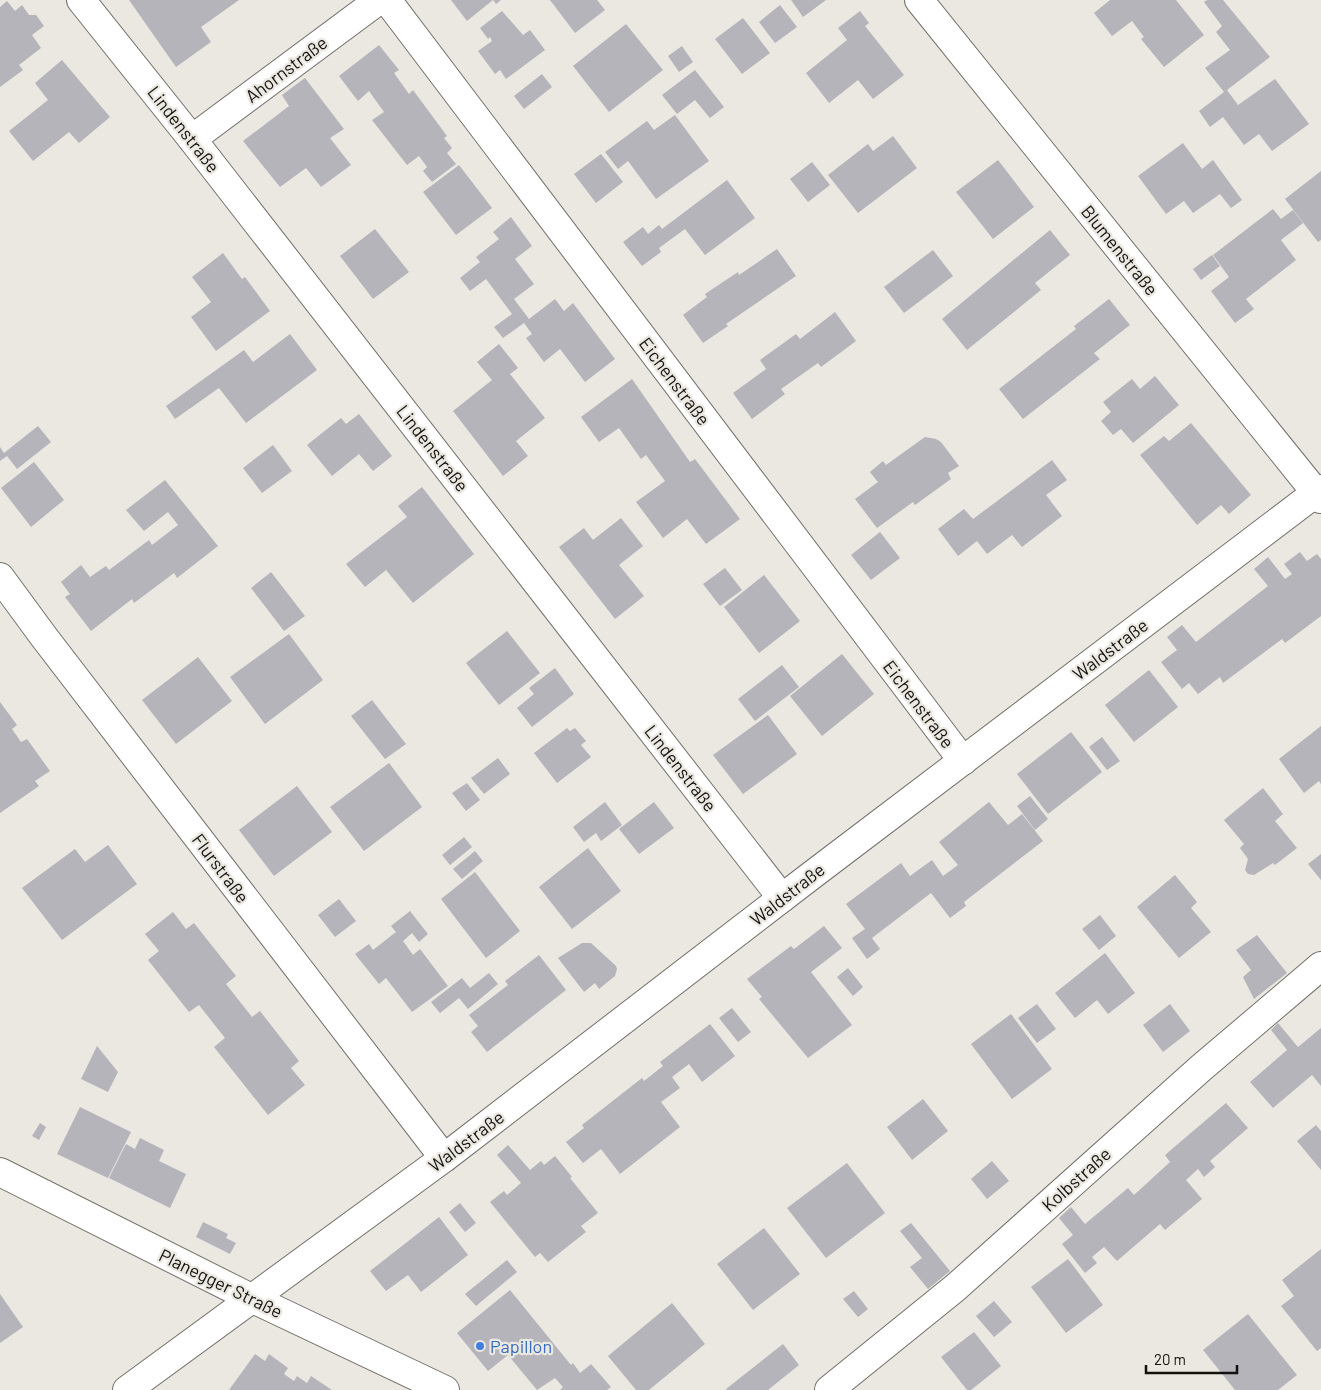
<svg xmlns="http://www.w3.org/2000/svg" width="1321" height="1390" font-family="Barlow,sans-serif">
<rect width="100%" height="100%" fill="#ebe8e1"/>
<g fill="#b5b4bb">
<path d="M129 0H239L201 27 211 42 176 67Z"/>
<path d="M451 0H501L496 4 493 0 467 21Z"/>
<path d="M550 0H597L605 10 575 33Z"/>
<path d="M791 0H826L803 17Z"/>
<path d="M1110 0H1176L1204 35 1164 67 1141 39 1144 37 1132 21 1112 36 1094 13Z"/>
<path d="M1207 0H1223L1270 57 1227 90 1238 105 1275 79 1309 124 1272 151 1259 134 1244 145 1223 117 1210 127 1199 111 1224 92 1205 68 1230 50 1216 32 1222 26 1204 2Z"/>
<path d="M7 1 15 11 22 5 29 15H36L44 26 32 35 41 48 19 65 23 70 0 87V7Z"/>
<path d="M780 5 797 27 775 43 759 22Z"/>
<path d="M502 11 523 35 530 30 545 50 506 79 500 70 495 74 478 51 492 41 490 37 488 39 480 28Z"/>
<path d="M860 11 869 23 865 26 904 75 873 99 858 80 829 103 806 73 847 40 838 28Z"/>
<path d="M743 18 770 53 742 74 715 39Z"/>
<path d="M626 24 663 70 609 112 573 66Z"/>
<path d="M379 45 399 70 394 73 409 94 413 90 447 136 444 138 452 148 447 153 456 164 432 182 423 171 427 167 419 156 407 165 372 120 384 112 369 91 358 101 339 76Z"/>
<path d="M682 46 693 62 679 72 668 56Z"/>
<path d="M62 60 110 117 79 143 69 132 33 161 9 131 48 100 35 83Z"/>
<path d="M695 70 724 107 710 118 695 100 677 114 662 95Z"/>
<path d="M542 74 552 87 524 109 514 96Z"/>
<path d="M305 78 344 129 330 138 351 165 321 187 306 168 280 187 243 141 289 106 282 95Z"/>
<path d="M675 115 709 161 656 199 628 161 618 169 605 152 647 121 654 130Z"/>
<path d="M893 136 917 168 858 213 828 175 868 144 873 151Z"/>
<path d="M1183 143 1202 169 1213 160 1242 200 1231 208 1220 194 1193 213 1184 201 1166 214 1138 176Z"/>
<path d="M601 154 623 182 596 203 574 174Z"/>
<path d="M998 160 1034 207 993 239 956 192Z"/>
<path d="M812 162 830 185 808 202 790 179Z"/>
<path d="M459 165 492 208 456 235 423 192Z"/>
<path d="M1321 171V240L1318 242 1285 199Z"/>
<path d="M727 180 755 218 705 255 685 229 659 248 661 252 642 266 623 242 643 227 648 234 659 225 662 229Z"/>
<path d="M1273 209 1281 219 1293 210 1303 223 1281 240 1275 232 1296 260 1246 299 1254 309 1235 323 1211 291 1229 277 1213 255Z"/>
<path d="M511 217 532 246 515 259 534 284 514 299 529 319 555 299 564 311 573 303 615 359 585 382 560 349 544 362 526 338 532 334 524 323 503 338 494 327 512 314 486 279 470 291 460 278 480 262 476 257 499 239 493 232Z"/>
<path d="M375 229 409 272 373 299 340 256Z"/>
<path d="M1050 230 1070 255 1035 283 1041 290 967 350 942 319Z"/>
<path d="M777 249 796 276 726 324 728 326 703 343 683 315 707 297 705 294 738 272 739 275Z"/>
<path d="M933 250 953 276 904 313 884 287Z"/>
<path d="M223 253 242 279 245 277 270 311 216 351 191 317 211 302 192 277Z"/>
<path d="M1212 255 1220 266 1201 280 1193 269Z"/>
<path d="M1109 299 1130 325 1094 353 1100 359 1023 419 999 389 1076 329 1074 326Z"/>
<path d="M835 312 856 341 821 367 818 363 781 389 785 394 752 419 733 393 766 369 760 360 796 334 800 339Z"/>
<path d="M290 334 317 370 246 423 219 388 175 419 166 406 244 350 253 362Z"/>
<path d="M499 344 518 368 510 374 545 418 516 441 528 456 503 476 453 411 492 380 477 362Z"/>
<path d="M1155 376 1179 405 1133 443 1121 429 1113 435 1101 421 1111 412 1103 402 1132 379 1140 389Z"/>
<path d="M632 379 690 462 695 459 740 519 706 544 687 519 663 538 636 502 665 481 646 455 641 459 619 428 599 442 581 417Z"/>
<path d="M359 414 392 456 373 471 359 454 332 476 307 445 341 418 346 424Z"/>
<path d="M1191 423 1251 495 1229 514 1221 505 1197 525 1140 455 1164 436 1169 441Z"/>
<path d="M38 426 51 442 17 469 7 456 0 461V447L4 453Z"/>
<path d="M925 437 936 439 941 442 959 466 948 473 951 479 915 505 913 502 877 528 855 499 878 482 870 472 883 461 886 465Z"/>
<path d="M273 445 292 471 262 493 243 468Z"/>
<path d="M1052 460 1067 480 1046 495 1062 516 1022 547 1012 535 987 554 977 541 958 556 938 529 964 509 973 519Z"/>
<path d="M34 462 64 500 31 527 1 488Z"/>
<path d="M165 480 218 546 177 578 174 573 134 603 132 599 91 631 65 597 70 594 61 582 81 565 90 577 106 566 109 570 149 540 152 545 178 525 168 512 144 531 126 510Z"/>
<path d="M422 487 474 554 413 603 386 570 365 587 346 564 407 517 398 506Z"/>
<path d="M621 518 643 546 619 565 644 596 615 619 559 547 584 528 593 540Z"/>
<path d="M880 532 900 558 871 580 851 555Z"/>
<path d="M1300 552 1307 561 1317 554 1321 559V616L1285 643 1282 639 1223 683 1220 677 1198 694 1189 683 1182 689 1161 662 1177 650 1167 637 1182 625 1196 642 1268 586 1254 569 1268 557 1285 579 1292 574 1284 564Z"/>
<path d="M725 568 742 590 720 606 703 584Z"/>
<path d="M271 572 305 616 284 631 251 588Z"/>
<path d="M764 575 800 621 759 653 724 607Z"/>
<path d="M507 631 540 673 499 705 466 663Z"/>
<path d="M289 634 323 680 265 724 230 677Z"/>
<path d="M842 654 874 694 822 736 790 696Z"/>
<path d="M198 657 232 701 176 744 142 700Z"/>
<path d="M782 665 799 687 755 721 738 699Z"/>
<path d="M555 668 574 694 532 727 517 708 534 694 529 688Z"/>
<path d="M1149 670 1178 707 1134 742 1105 705Z"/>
<path d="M372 700 406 744 385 759 351 716Z"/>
<path d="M0 702 17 725 12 729 21 742 27 739 50 771 35 781 39 786 0 813Z"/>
<path d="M768 715 797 754 743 794 713 755Z"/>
<path d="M1321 726V784L1319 781 1304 793 1279 759Z"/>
<path d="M567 728 570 731 575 728 586 741 581 745 591 757 557 783 534 753Z"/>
<path d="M1071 732 1102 772 1048 814 1017 774Z"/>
<path d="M1102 737 1120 761 1107 770 1089 747Z"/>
<path d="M498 758 510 774 484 794 471 778Z"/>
<path d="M389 763 422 807 364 851 330 807Z"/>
<path d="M467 783 480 800 466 811 452 793Z"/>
<path d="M297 786 332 832 274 876 239 830Z"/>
<path d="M1263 788 1283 814 1275 821 1297 848 1275 865 1273 863 1254 875 1248 874 1245 870 1248 859 1240 848 1244 844 1224 820Z"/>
<path d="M1030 796 1048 819 1035 830 1017 806Z"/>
<path d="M605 802 622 825 601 841 596 833 584 842 573 827Z"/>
<path d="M654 802 674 828 639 854 619 829Z"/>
<path d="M989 802 1008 825 1022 814 1043 841 964 902 966 906 950 918 931 893 872 938 880 949 867 959 852 938 865 929 846 904 901 863 910 876 932 860 943 876 958 865 939 842Z"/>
<path d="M464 837 472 847 450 865 442 855Z"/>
<path d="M108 845 137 884 62 940 22 888 75 849 85 862Z"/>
<path d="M588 848 621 891 572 929 539 887Z"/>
<path d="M475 851 483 861 462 879 453 869Z"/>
<path d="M1321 854V880L1308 864Z"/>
<path d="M475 872 520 931 486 958 441 899Z"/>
<path d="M1175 875 1197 902 1191 908 1211 932 1179 958 1137 907Z"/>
<path d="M339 899 356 921 335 937 318 915Z"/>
<path d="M410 911 428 934 419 942 412 933 403 941 413 955 420 949 448 986 412 1012 386 978 379 984 355 954 369 944 373 950 396 932 391 926Z"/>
<path d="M173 912 186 929 194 923 236 976 226 984 252 1017 260 1011 299 1061 291 1068 305 1085 268 1115 214 1047 225 1038 199 1005 189 1012 148 960 159 951 145 934Z"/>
<path d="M1100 915 1116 936 1099 950 1082 929Z"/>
<path d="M824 926 842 948 811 972 852 1025 808 1058 759 999 762 997 747 979 791 946 794 949Z"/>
<path d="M1257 935 1287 973 1254 999 1243 977 1251 970 1236 950Z"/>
<path d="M582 943H591L616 966 617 969 615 976 599 989 595 983 584 992 558 958Z"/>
<path d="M1105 953 1135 993 1108 1014 1097 1000 1075 1018 1055 993Z"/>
<path d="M539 955 566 990 487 1052 471 1032 478 1026 469 1015 508 985 505 981Z"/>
<path d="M848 968 863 987 853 996 837 977Z"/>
<path d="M489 973 498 984 468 1009 459 998 440 1013 431 1002 462 978 470 988Z"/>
<path d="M1037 1004 1056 1029 1037 1043 1018 1018Z"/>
<path d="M1170 1004 1190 1031 1163 1052 1143 1025Z"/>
<path d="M732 1008 751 1032 738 1042 719 1018Z"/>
<path d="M1011 1014 1052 1069 1012 1099 971 1044Z"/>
<path d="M1278 1023 1298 1047 1321 1028V1086L1312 1075 1273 1108 1250 1082 1287 1050 1271 1030Z"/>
<path d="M710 1024 735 1056 702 1082 689 1064 672 1077 680 1088 661 1102 680 1127 620 1174 601 1149 583 1163 566 1142 584 1128 582 1125 642 1078 644 1081 663 1066 660 1062Z"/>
<path d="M97 1046 118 1072 108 1092 81 1079Z"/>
<path d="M923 1099 948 1131 912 1160 887 1127Z"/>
<path d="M1226 1103 1248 1128 1210 1161 1215 1167 1204 1177 1198 1169 1186 1180 1202 1199 1165 1230 1160 1224 1117 1261 1104 1247 1092 1257 1097 1263 1085 1273 1062 1244 1073 1235 1059 1218 1071 1207 1085 1224 1128 1188 1134 1195 1170 1162 1165 1155Z"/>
<path d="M80 1107 131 1132 108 1178 57 1154Z"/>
<path d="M40 1123 46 1127 39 1140 32 1136Z"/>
<path d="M1316 1125 1321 1131V1170L1297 1141Z"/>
<path d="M140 1138 164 1150 159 1161 186 1174 170 1208 109 1178 126 1144 135 1149Z"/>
<path d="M508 1145 530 1170 541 1161 544 1165 555 1156 572 1177 570 1178 598 1213 581 1226 586 1232 548 1262 540 1253 535 1257 490 1202 504 1191 507 1195 521 1183 497 1155Z"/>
<path d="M992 1161 1009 1181 987 1199 971 1179Z"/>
<path d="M847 1163 885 1213 826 1258 787 1208Z"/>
<path d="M460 1203 476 1223 465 1232 449 1212Z"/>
<path d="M439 1217 468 1255 421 1292 408 1275 386 1291 370 1271Z"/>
<path d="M203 1222 228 1234 226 1238 236 1243 230 1254 196 1237Z"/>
<path d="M911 1223 950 1271 928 1289 910 1267 922 1258 900 1231Z"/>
<path d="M764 1228 800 1274 753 1310 717 1264Z"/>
<path d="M1321 1249V1348L1317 1351 1281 1306 1294 1296 1282 1280Z"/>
<path d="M1068 1259 1103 1305 1066 1333 1031 1287Z"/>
<path d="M507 1260 517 1272 476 1306 465 1294Z"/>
<path d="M510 1290 571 1365 573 1363 580 1373 591 1364 611 1387 607 1390H560L563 1387 555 1378 537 1390 508 1355 488 1371 457 1333Z"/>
<path d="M854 1291 868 1309 858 1317 843 1299Z"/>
<path d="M0 1294 23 1327 0 1343Z"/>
<path d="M994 1301 1012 1322 994 1337 976 1316Z"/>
<path d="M672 1303 705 1344 649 1390H636L608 1356Z"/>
<path d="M1248 1314 1297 1375 1278 1390H1235L1203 1350Z"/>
<path d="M974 1332 1001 1366 971 1390H967L941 1357Z"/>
<path d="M783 1344 799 1365 768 1390H727L726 1389Z"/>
<path d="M255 1354 265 1361 269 1354 288 1368 284 1374 294 1381 297 1376 307 1383 311 1376 332 1390H229Z"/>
</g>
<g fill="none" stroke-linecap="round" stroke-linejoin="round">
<g stroke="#73706a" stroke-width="30">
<g id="street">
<path d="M81 0 192 139 782 898"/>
<path d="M387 0 963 761"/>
<path d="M919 0 1321 499"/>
<path d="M192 139 379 0"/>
<path d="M0 577 44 637 444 1158"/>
<path d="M127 1390 444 1158 812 875 1321 489"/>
<path d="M829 1390 955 1288 1201 1068 1321 966"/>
</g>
</g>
<g stroke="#73706a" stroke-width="30">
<path id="secondary" d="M0 1172 253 1299 445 1390"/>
</g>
<use href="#street" stroke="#fff" stroke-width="28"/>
<use href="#secondary" stroke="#fff" stroke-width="28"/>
</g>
<circle fill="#3f7fe0" stroke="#ebe8e1" stroke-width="2" cx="480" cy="1346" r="5"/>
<g text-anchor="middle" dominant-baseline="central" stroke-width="4.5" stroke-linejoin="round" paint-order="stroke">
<g font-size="18" fill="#13120f" stroke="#ebe8e1">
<text transform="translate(286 69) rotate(-37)">Ahornstraße</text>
<text transform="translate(184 129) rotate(52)">Lindenstraße</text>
<text transform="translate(1120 250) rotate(51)">Blumenstraße</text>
<text transform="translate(675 381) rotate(53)">Eichenstraße</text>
<text transform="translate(433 448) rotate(52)">Lindenstraße</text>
<text transform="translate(1110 649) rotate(-37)">Waldstraße</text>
<text transform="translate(919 704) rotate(53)">Eichenstraße</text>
<text transform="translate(681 768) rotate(52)">Lindenstraße</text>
<text transform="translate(221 868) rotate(53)">Flurstraße</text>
<text transform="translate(787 894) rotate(-38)">Waldstraße</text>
<text transform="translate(466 1141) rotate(-37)">Waldstraße</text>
<text transform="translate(1076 1179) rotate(-42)">Kolbstraße</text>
<text transform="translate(221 1283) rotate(26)">Planegger Straße</text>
</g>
<g font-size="18" fill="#366cbe" stroke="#ebe8e1" text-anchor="start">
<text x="490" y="1346">Papillon</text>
</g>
</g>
<path d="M1146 1365v8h91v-8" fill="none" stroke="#13120f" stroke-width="2.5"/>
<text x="1154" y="1365" font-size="15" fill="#13120f" stroke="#ebe8e1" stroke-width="4" paint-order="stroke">20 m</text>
</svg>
